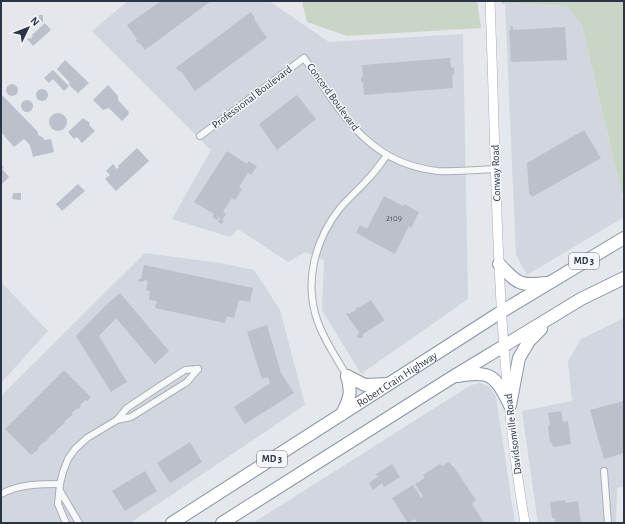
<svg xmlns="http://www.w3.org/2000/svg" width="625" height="524" font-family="'Alegreya Sans',sans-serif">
<rect width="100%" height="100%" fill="#e4e7ec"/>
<g fill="#d2d6de">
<path d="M128 1H269L329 42 463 34 468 299 361 374 322 310 324 260 305 252 288 262 238 229 230 237 172 219 211 150 92 31Z"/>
<path d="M505 3 566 6 582 25 624 204V217L527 275 516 255Z"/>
<path d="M145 253 220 263 254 270 280 310 305 405 130 523H1V396Z"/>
<path d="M1 282 48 331 1 383Z"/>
<path d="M624 318V486L617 488 616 523H538L522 411 572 401 568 361 581 339Z"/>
<path d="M480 383 490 387 496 397 515 523H253L471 385Z"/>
</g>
<g fill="#c9d6c5">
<path d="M302 1H477L481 28 347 36 307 22Z"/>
<path d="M502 1H624V213L623 194 622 195 582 25 566 6 506 3 502 5Z"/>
</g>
<g fill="#bbc0ca">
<path d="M161 1H211L145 50 140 43 139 44 136 41 137 39 127 25Z"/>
<path d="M251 12 255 18 254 19 267 38 195 91 181 71 180 72 176 68 177 67Z"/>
<rect x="39" y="15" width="4" height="7"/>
<path d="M45 23 51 30 33 46 27 39 29 38 30 39 33 36 32 35Z"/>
<path d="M510 26H513V30L565 27 567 60 511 62 509 30H511Z"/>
<path d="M450 58 451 68 454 67V75H452L453 88 364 95 363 82H361V77H363L362 65Z"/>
<path d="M65 60 89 83 78 93 71 87 69 84 70 83 57 69Z"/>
<path d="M53 70 69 86 64 91 53 79 49 83 44 78Z"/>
<circle cx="12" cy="90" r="6"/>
<path d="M108 85 118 96V100L129 112 128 115 122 121 109 108 103 110 93 100Z"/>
<circle cx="42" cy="95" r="6"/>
<path d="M2 95 38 132V134L40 137 41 136 45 140 51 139 54 152 33 157 30 145 24 139 14 147 1 132V96Z"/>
<path d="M297 95 316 119 277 150 259 124Z"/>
<circle cx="27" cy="106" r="6"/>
<circle cx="58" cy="122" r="9"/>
<path d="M83 118 90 123 89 125 95 131 82 143 77 137 74 139 68 132Z"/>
<path d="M584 130 601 158 532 197 529 194 527 163Z"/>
<path d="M137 148 149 161 116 191 105 179 110 175 106 171 113 164 117 169 119 167 118 166Z"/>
<path d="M227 151 247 164 248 161 257 166 251 175 248 173 239 187 242 189 235 200 232 198 223 212 226 214 222 220 224 221 222 224 218 222 220 218 219 217 217 220 212 217 214 214 194 202Z"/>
<path d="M1 164 4 168 2 169 9 177 1 185Z"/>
<path d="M78 184 85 191 62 211 56 204Z"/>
<path d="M13 193H21V200L12 199Z"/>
<path d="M384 196 403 206 404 204 419 212 411 228 409 226 395 254 356 233 360 225 367 229Z"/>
<path d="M144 265 253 288 250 302 239 300 234 318 227 316 225 323 155 308 157 301 149 300 150 291 146 290 148 281 144 280V282L138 281 139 279H141Z"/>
<path d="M120 293 169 351 155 364 116 318 99 336 127 382 111 392 76 336 106 305Z"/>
<path d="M371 300 383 318 385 320 363 334V337L361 338H358L357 336 359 332 346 314 348 313 349 314 356 310V308L358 306 359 308Z"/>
<path d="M267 325 281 373 294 393 245 424 234 407 270 383 268 377 262 379 247 332Z"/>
<path d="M64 370 90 396V398L87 401 85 400 80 405 81 406 78 409 77 408 72 413 73 414 64 422 65 423 55 431H56L53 435 52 434 44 443 43 442 38 448 39 449 31 455 5 429Z"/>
<path d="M624 401V453L604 459 590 410Z"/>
<path d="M561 411 563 422 568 421 571 444 553 447 552 443H550L548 426 550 425 548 413Z"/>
<path d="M190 442 202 462 170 483 157 463Z"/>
<path d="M449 462 452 466H453L476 500 472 504 484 523H417L415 519 408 523 392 498 413 485 421 498 423 496 415 484 425 478 423 475 440 464 442 466Z"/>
<path d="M392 464 400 477 384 487 382 483 373 490 369 483 378 477 376 474Z"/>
<path d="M145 471 157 491 125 511 112 491Z"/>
<path d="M565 500V503L578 501 581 523H555V518H552L550 502Z"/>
</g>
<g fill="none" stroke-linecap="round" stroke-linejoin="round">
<g stroke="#a9aeb7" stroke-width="8">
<g id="street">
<path d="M200 136 304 58C341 111 367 164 438 171 457 172 477 170 496 169"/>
<path d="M347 376C337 359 326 343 319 325 303 285 314 241 340 208 349 198 359 189 368 179 375 172 381 163 387 155"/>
<path d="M117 420 131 417 187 382 198 369"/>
<path d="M604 471 608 523"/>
<path d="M60 491 79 523"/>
<path d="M1 494C20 484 40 484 60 484"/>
<path d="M66 523 58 504 60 484 63 472 68 459 75 449 87 438 117 420 127 408 160 386 185 370 198 369"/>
</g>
</g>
<g stroke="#a9aeb7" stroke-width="10">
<path id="secondary" d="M490 1C497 175 495 351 525 523"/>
</g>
<g stroke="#8b94a3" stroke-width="14">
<g id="highway">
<path d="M499 264C518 284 519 286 546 283"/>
<path d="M347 376 365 385 387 384"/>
<path d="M458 376C492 370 495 376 510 405"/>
<path d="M510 405 519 358 529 341 541 329"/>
<path d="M342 414C350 397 352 394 347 376"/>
<path id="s1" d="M172 523 501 312 624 238"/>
<path d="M222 523 451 378 581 299 624 278"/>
</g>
</g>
<use href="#street" stroke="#f7f8fa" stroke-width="6"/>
<use href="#secondary" stroke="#fff" stroke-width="9"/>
<use href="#highway" stroke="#fff" stroke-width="12"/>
</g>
<g text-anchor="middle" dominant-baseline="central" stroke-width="3" stroke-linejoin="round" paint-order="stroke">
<g font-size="9" fill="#4f5766">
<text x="394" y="218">2109</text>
</g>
<g fill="#f4f6f9" stroke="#676e7b" stroke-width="1">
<rect x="569" y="253" width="30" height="16" rx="3"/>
<rect x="257" y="451" width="30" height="16" rx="3"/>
</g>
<g font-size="10" font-weight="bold" fill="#2b3445">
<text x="584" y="261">MD 3</text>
<text x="272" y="459">MD 3</text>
</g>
<g font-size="11" fill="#2b3445" stroke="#f4f6f9">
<text transform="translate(252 97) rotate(-37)">Professional Boulevard</text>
<text transform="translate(333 97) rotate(54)">Concord Boulevard</text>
<text transform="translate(496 173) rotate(-92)">Conway Road</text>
<text stroke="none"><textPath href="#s1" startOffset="267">Robert Crain Highway</textPath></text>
<text transform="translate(513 434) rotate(-97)">Davidsonville Road</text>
</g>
</g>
<rect width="625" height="524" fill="none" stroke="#2b3445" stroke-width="4"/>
<g transform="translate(28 28) rotate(47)" stroke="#f4f6f9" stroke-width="3" paint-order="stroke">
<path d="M0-3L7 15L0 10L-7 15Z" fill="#2b3445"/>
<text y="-6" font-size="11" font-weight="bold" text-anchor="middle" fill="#2b3445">N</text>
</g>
</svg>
